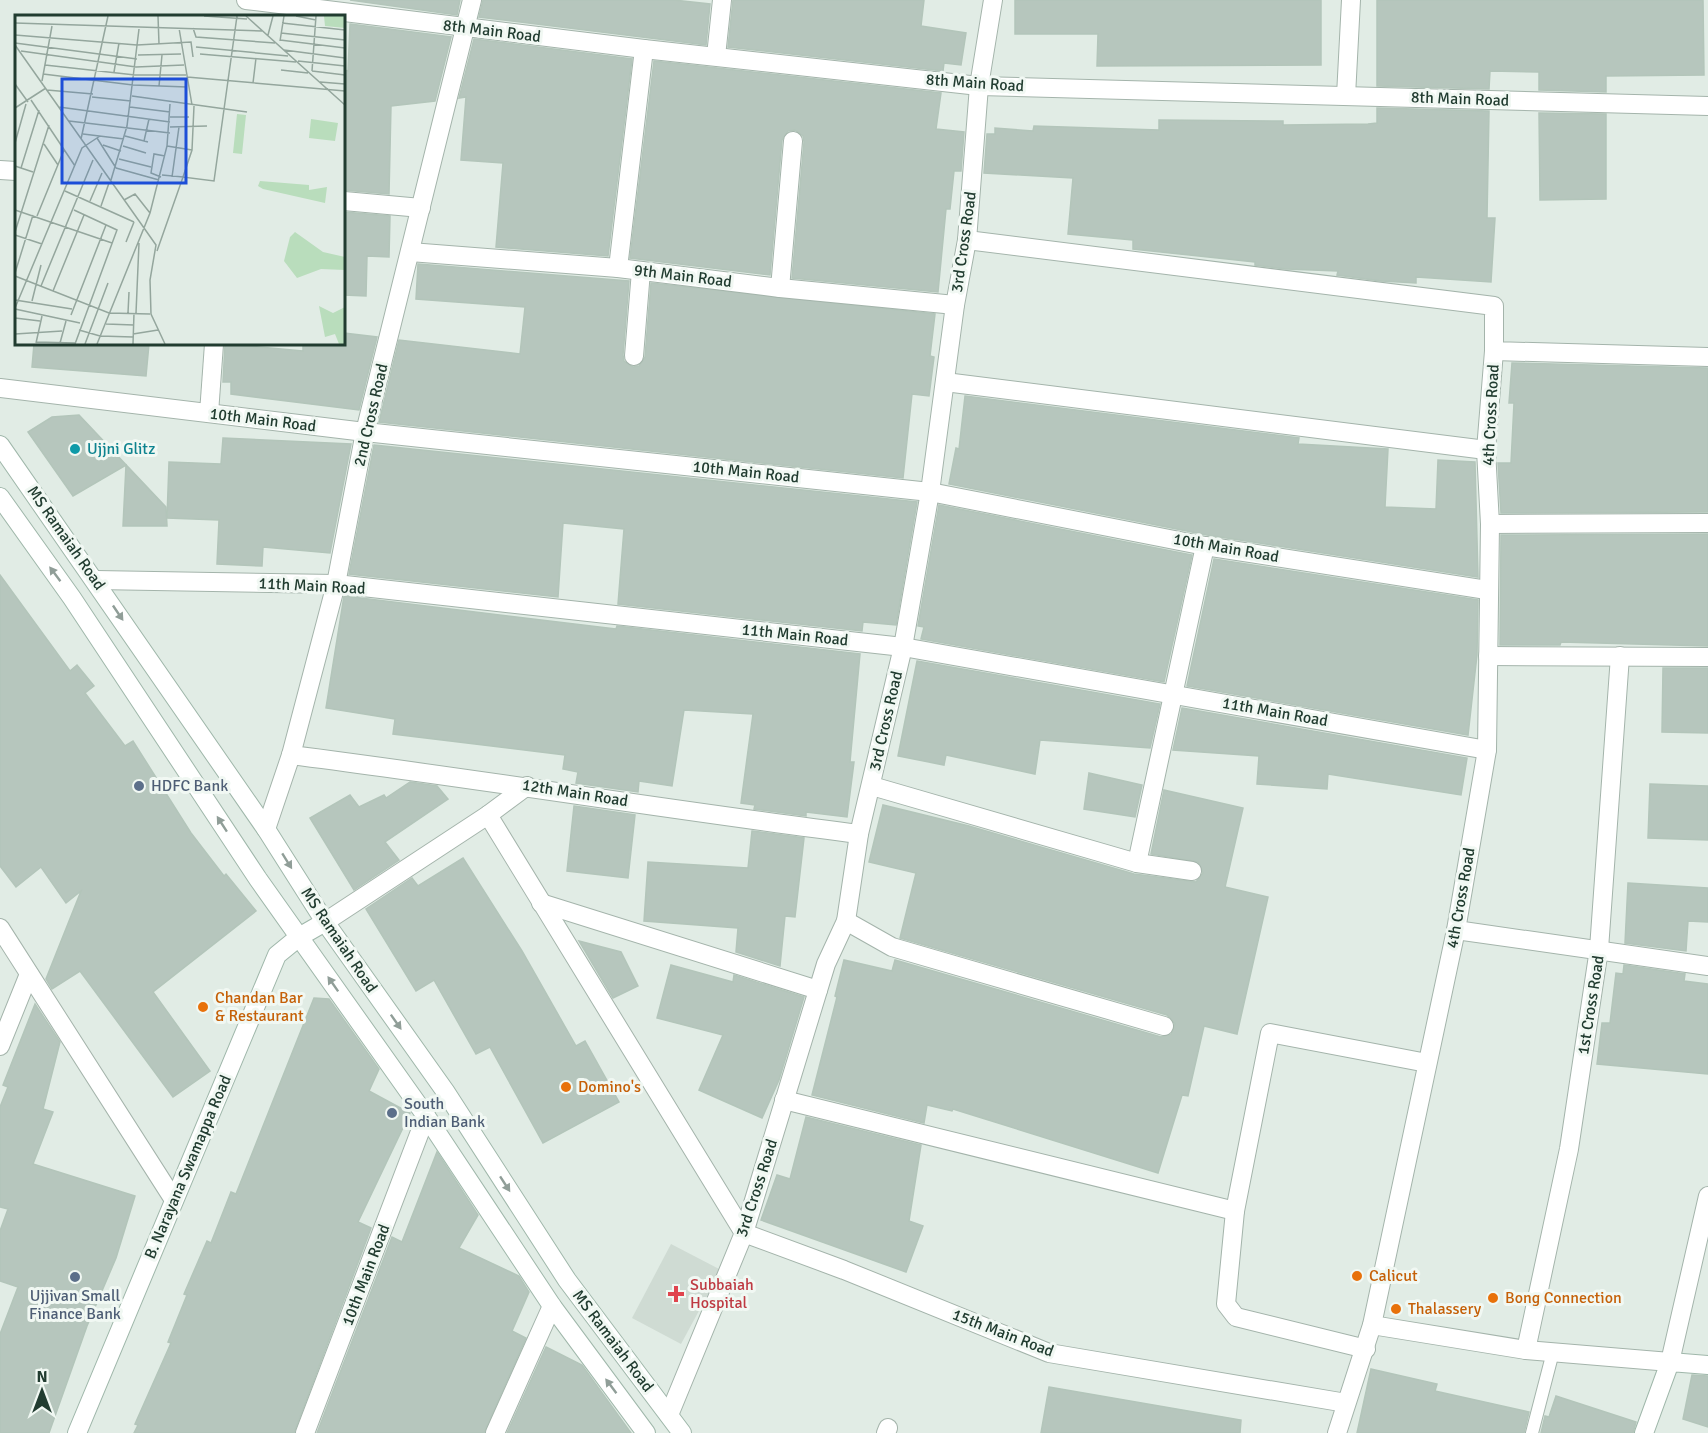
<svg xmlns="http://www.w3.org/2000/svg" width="1708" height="1433" font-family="Signika,sans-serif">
<rect width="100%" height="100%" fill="#e1ece5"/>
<path fill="#cfdbd3" d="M671 1244 721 1270 681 1344 632 1318Z"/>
<g fill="#b6c6bd" stroke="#b3c5ba" stroke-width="1.5">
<path d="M350 0H460L457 15Z"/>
<path d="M483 0H674L710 4 706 45 479 17Z"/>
<path d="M733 0H924L921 26 966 33 961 65 944 63 943 71 728 47Z"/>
<path d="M1015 0H1321V65L1097 66 1098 34H1015Z"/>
<path d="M1377 0H1703L1704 75 1606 76V92L1539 90V72L1490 71 1489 89 1377 86Z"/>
<path d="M350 24 451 37 435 101 391 106 389 194 344 190V70L348 71Z"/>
<path d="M474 39 632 59 608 256 496 247 503 163 461 160 466 97 459 98Z"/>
<path d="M654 61 941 93 936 129 964 132 961 171H954L950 209H946L938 292 792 278 804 142 803 136 795 130 788 131 782 140 770 275 630 258Z"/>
<path d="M1377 108 1489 111 1487 218H1495L1491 282 1416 277V283L1381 281 1337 275 1338 271 1286 269 1255 265V262L1133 249V240L1068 234 1073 178 984 173 987 134H995V128L1033 131 1034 126 1159 130V120L1283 121V125L1368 124 1377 123Z"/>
<path d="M1539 113 1606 114V199L1540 200Z"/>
<path d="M344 212 390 216 389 257 367 256 366 296 344 295Z"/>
<path d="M418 264 629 281 623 355 624 361 633 367 639 366 645 357 651 283 935 314 930 356 934 357 929 396 912 394 903 478 379 422 399 340 520 354 525 307 416 299Z"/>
<path d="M344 333 377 337 359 410 231 394V382H223L225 344 303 351V344H344Z"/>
<path d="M34 344H149L146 376 32 367Z"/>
<path d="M1512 363 1708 368V512L1501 513 1498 463H1511L1514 403H1509Z"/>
<path d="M965 396 1299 438 1298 444 1388 449 1385 507 1436 509 1438 460 1475 462 1478 577 1207 535 949 484 956 448 959 449Z"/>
<path d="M79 415 166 507 167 526H123L126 465 73 496 28 432 52 417Z"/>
<path d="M223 438 351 444 330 553 263 547 262 566 217 564 219 520 167 518 169 462 221 464Z"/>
<path d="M374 445 917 502 896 625 863 622 862 631 618 604 624 529 563 523 558 597 349 574Z"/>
<path d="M939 505 1192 555 1164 682 921 639 924 627 918 626Z"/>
<path d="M1708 534V646L1561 642 1560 645H1500L1501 535Z"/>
<path d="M1214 559 1478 600 1477 655 1468 735 1187 686Z"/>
<path d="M0 575 70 671 77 665 94 686 85 693 125 746 133 741 191 833 224 876 226 874 256 911 153 992 210 1071 173 1097 80 971 52 989 46 979 81 891 66 903 41 867 16 887 0 866Z"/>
<path d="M344 596 616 629 617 626 860 654 850 762H854L847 817 806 812V816L754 809 755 805 741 803 753 714 684 710 672 786 639 781 638 792 576 783 578 772 563 769 565 755 393 734 395 719 326 708Z"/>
<path d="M917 661 1160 704 1150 748 1040 740 1035 774 946 755 944 765 898 756Z"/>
<path d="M1663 668H1708V733L1662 732Z"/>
<path d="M1182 708 1467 758 1461 795 1328 774 1327 789 1257 784 1259 756 1173 750Z"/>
<path d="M1089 773 1142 785 1135 817 1084 809Z"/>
<path d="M410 782 437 786 448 799 385 842 399 860 354 890 310 818 350 795 359 807 384 795 386 798Z"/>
<path d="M1650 784 1708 786V840L1648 838Z"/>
<path d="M1164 790 1243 808 1225 887 1268 897 1237 1034 1204 1026 1188 1096 1182 1095 1158 1173 953 1109 952 1111 927 1105 924 1123 812 1095 837 997 835 996 844 960 892 971 895 960 1161 1037 1171 1034 1175 1024 1167 1015 900 938 916 873 869 862 883 805 969 826 1134 874 1196 882 1203 873 1198 862 1151 854Z"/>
<path d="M574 806 635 815 628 878 567 871Z"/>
<path d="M752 831 804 838 795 917 785 916 780 966 736 952 738 928 644 921 648 862 748 868Z"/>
<path d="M463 858 522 951 576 1046 585 1041 619 1102 543 1143 490 1047 476 1054 434 980 416 991 366 909 412 878 418 886Z"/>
<path d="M1628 883 1708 888V922L1688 921 1686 951 1625 943Z"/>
<path d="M579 941 621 952 638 986 613 998Z"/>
<path d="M671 965 733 982 734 975 804 997 779 1080 762 1118 699 1090 723 1035 657 1018Z"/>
<path d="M1624 965 1685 974 1684 981 1708 984V1074L1597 1064 1602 1023H1610L1616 973 1623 974Z"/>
<path d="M314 998 329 999 379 1069 369 1091 410 1113 358 1222 371 1228 294 1433H134L138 1425 135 1424 171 1343 168 1342 187 1295 184 1294 207 1241 211 1243 231 1192 236 1194Z"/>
<path d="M35 1004 60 1042 43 1109 53 1112 33 1164 135 1196 116 1258 87 1326 49 1433H0V1334L18 1287 0 1281V1231L8 1209 0 1207V1107L8 1087 3 1085Z"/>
<path d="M806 1117 921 1145 909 1221 923 1226 906 1272 761 1220 777 1175 790 1179Z"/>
<path d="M437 1152 478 1215 459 1248 519 1276 529 1292 512 1331 526 1338 484 1433H317L392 1237 402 1242Z"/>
<path d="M546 1347 582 1365 631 1433H507Z"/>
<path d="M1371 1369 1437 1384 1435 1391 1529 1412 1524 1433H1357Z"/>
<path d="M1692 1375 1708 1376V1427L1683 1419Z"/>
<path d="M1049 1387 1241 1420 1240 1433H1041Z"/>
<path d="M1556 1396 1636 1422 1633 1433H1541L1545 1416 1549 1417Z"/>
</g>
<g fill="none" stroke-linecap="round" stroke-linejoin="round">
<g stroke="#a4b4ab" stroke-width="14">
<path id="lane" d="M1532 1433 1553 1352"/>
</g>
<g stroke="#a4b4ab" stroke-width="20">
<g id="street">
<path d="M246 0 644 49 979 86 1708 106"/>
<path d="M716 56 722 0"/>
<path d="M1346 96 1351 0"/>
<path d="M0 170 16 171"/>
<path d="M344 201 421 208"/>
<path d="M967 240 1494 306V351L1708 357"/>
<path d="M410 252 618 268 780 288 955 305"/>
<path d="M618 268 644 49"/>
<path d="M780 288 793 141"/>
<path d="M634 356 641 271"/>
<path d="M945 382 1486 450"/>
<path d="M0 388 365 432 930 492 1205 546 1487 590"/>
<path d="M209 413 214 344"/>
<path d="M1490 524 1708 523"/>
<path d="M96 580 336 584 903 647 1487 750"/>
<path d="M1488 656 1708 657"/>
<path d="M291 755C480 779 669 810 859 834"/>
<path d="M872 786 1137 863 1192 871"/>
<path d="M488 815 744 1233"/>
<path d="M266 829 291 755 336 584 365 432 472 0"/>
<path d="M1137 863 1205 546"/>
<path d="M541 903 818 990"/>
<path d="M846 921 892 947 1164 1026"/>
<path d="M325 922 488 815 527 786"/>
<path d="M0 928 174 1200"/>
<path d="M1456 930 1708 966"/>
<path d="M0 1046 29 974"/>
<path d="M784 1100 1235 1211"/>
<path d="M744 1233 844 1270 1049 1353 1346 1403"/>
<path d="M1372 1325 1526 1350 1670 1362 1708 1196"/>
<path d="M1366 1349 1236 1317 1226 1304 1235 1211 1270 1033 1427 1063"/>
<path d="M1526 1350 1569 1149 1599 949 1620 656"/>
<path d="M669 1415 744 1233 826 964 846 921 859 834 903 647 930 492 955 305 967 240 979 86 993 0"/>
<path d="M305 1433 426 1116"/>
<path d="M495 1433 552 1306"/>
<path d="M886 1433 888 1428"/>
<path d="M1337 1433 1372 1325 1456 930 1487 750 1490 524 1486 450 1494 351"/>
</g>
</g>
<g stroke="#9fb7aa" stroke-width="20">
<g id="secondary">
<path d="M0 445 266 829 325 922 445 1091 567 1280 682 1433"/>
<path d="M0 497 72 598 258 879 426 1116 552 1306 646 1433"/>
<path d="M77 1433 277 955 299 937 325 922"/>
<path d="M1644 1433 1670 1362 1708 1365"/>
</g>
</g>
<use href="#lane" stroke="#fff" stroke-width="12"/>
<use href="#street" stroke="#fff" stroke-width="18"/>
<use href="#secondary" stroke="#fff" stroke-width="18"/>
</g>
<defs><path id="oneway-solid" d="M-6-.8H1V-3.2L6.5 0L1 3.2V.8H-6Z" transform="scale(1.5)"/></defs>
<g fill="#909e98">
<use href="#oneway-solid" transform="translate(55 574) rotate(-127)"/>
<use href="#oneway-solid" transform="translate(118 613) rotate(56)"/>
<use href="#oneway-solid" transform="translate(222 824) rotate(-123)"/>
<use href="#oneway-solid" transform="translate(287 861) rotate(58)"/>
<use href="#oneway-solid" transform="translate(333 984) rotate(-125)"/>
<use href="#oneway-solid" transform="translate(396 1022) rotate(55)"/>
<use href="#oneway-solid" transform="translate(505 1184) rotate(57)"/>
<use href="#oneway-solid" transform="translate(611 1386) rotate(-127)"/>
</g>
<circle fill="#0f9aa8" stroke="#f1f8f3" stroke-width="2" cx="75" cy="449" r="6"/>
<g fill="#5c6f8a" stroke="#f1f8f3" stroke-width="2">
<circle cx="139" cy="786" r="6"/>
<circle cx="392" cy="1113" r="6"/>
<circle cx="75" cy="1277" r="6"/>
</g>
<g fill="#e8710a" stroke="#f1f8f3" stroke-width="2">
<circle cx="203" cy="1007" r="6"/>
<circle cx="566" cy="1087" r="6"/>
<circle cx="1357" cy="1276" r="6"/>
<circle cx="1493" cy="1298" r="6"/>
<circle cx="1396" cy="1309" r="6"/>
</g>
<path fill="#e0444e" stroke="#f1f8f3" stroke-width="2" d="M673 1285h6v6h6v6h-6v6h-6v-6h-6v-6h6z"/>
<g text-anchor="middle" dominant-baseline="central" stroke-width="6" stroke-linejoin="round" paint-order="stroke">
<g font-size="16" fill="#213c30" stroke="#f1f8f3">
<text transform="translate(492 31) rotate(7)">8th Main Road</text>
<text transform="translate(975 83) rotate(4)">8th Main Road</text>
<text transform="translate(1460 99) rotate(2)">8th Main Road</text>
<text transform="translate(964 242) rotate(-82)">3rd Cross Road</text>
<text transform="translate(683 276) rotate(7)">9th Main Road</text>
<text transform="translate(371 415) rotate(-77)">2nd Cross Road</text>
<text transform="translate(1491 415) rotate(-87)">4th Cross Road</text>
<text transform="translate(263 420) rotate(7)">10th Main Road</text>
<text transform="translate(746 472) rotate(6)">10th Main Road</text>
<text transform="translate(66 538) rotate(55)">MS Ramaiah Road</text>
<text transform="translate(1226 548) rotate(10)">10th Main Road</text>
<text transform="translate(312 586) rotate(3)">11th Main Road</text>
<text transform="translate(795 635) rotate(6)">11th Main Road</text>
<text transform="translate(1275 712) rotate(10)">11th Main Road</text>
<text transform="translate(886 721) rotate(-77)">3rd Cross Road</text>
<text transform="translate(575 793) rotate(9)">12th Main Road</text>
<text transform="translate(1461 898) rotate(-80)">4th Cross Road</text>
<text transform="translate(339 940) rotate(56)">MS Ramaiah Road</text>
<text transform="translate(1591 1005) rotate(-81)">1st Cross Road</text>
<text transform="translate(188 1167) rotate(-67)">B. Narayana Swamappa Road</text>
<text transform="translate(757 1188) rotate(-72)">3rd Cross Road</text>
<text transform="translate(366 1275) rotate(-69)">10th Main Road</text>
<text transform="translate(1003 1333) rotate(21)">15th Main Road</text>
<text transform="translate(613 1341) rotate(53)">MS Ramaiah Road</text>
</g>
<g font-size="16" fill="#0d838f" stroke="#f1f8f3" text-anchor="start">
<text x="87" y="449">Ujjni Glitz</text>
</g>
<g font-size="16" fill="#4e5e75" stroke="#f1f8f3" text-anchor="start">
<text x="151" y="786">HDFC Bank</text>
<text x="404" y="1104">South<tspan x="404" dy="18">Indian Bank</tspan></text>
<text x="75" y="1296" text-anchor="middle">Ujjivan Small<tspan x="75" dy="18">Finance Bank</tspan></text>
</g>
<g font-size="16" fill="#c56008" stroke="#f1f8f3" text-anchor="start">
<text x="215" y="998">Chandan Bar<tspan x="215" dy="18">&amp; Restaurant</tspan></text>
<text x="578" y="1087">Domino's</text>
<text x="1369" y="1276">Calicut</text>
<text x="1505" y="1298">Bong Connection</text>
<text x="1408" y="1309">Thalassery</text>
</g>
<g font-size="16" fill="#be3a42" stroke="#f1f8f3" text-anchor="start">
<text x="690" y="1285">Subbaiah<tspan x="690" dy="18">Hospital</tspan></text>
</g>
</g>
<g transform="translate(15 15)">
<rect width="330" height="330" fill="#e1ece5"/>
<path d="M309 1H330V13L310 11ZM222 99 231 100 227 139 218 138ZM296 104 323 108 320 126 294 123ZM245 166 294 170V175L312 172 310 188 248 174 243 171ZM280 217 308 237 330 242V255L306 254 282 263 269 246 275 222ZM304 291 318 298 330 292V329H324L320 319 310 322Z" fill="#b9ddbc"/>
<path fill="none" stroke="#94a69d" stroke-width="1.5" d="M143 1 144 29M189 1 232 4M231 1 330 90M281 1 301 5M0 8 247 16M267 8 330 15M164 13 177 90M178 13 181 22 260 28M266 18 330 25M0 20 122 30 176 27 178 42M253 20 258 1M265 25 330 33M265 26 269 1M0 28 122 44M0 30 141 230 135 265 136 299 150 329M181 32 273 41M269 35 330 43M6 36 121 52 169 50M185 39 281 47M123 40 166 39M283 46 330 51M30 50 120 60H171M266 55 293 58M297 56 301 1M297 56 330 60M99 57 104 28M28 59 118 70 172 72M172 62 330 76M27 66 37 11M305 67 330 69M238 68 241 43M0 69 13 87M144 71 147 40M32 75 78 79M117 81 232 97M77 82 116 86M16 85 60 151M44 92 155 107M115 92 155 97M0 93 31 73M155 102H174M54 106 155 118M155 112 192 111M68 119 109 124M110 121 133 127M82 123 101 153M66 124 93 1M129 126 134 104M0 128 11 89M29 129 43 150M88 130 106 136M108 131 131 138M152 131 177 135M104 144 136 152M0 151 18 157M6 153 24 95M101 153 144 165M147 160 168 162 177 135 179 91M146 162 136 158 139 139 150 141M157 162 164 112M96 165 112 111 124 14M50 176 119 207M109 185 120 179 135 198M75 186 87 158M86 191 94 168M0 195 97 228M59 195 102 215 60 329M22 201 49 135M0 217 34 110M0 220 27 229M111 227 119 207M142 236 168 162 199 166 222 1M0 258 18 200M0 261 94 298 135 299M26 271 78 145M38 276 69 200M0 285 57 294M17 286 26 250M0 293 67 133 85 121M0 294 65 308M113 298 114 277M121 298 124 228M56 300 91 210M0 303 25 306M91 309 119 310M64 315 85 321 118 322M0 319 47 316M118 319 143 315M21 327 60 328M21 328 27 301M45 328 51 306M70 329 93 268M82 329 135 198 152 131 155 89M118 329 119 298"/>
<path fill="#1d4ed8" fill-opacity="0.15" stroke="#1d4ed8" stroke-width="3" d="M47 64H171V168H47Z"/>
<rect width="330" height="330" fill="none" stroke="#213c30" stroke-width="3"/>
</g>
<g transform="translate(42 1391)" stroke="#f1f8f3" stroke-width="4.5" paint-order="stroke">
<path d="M0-4.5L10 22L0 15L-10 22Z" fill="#213c30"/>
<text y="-9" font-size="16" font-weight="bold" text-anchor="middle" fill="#213c30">N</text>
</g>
</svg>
